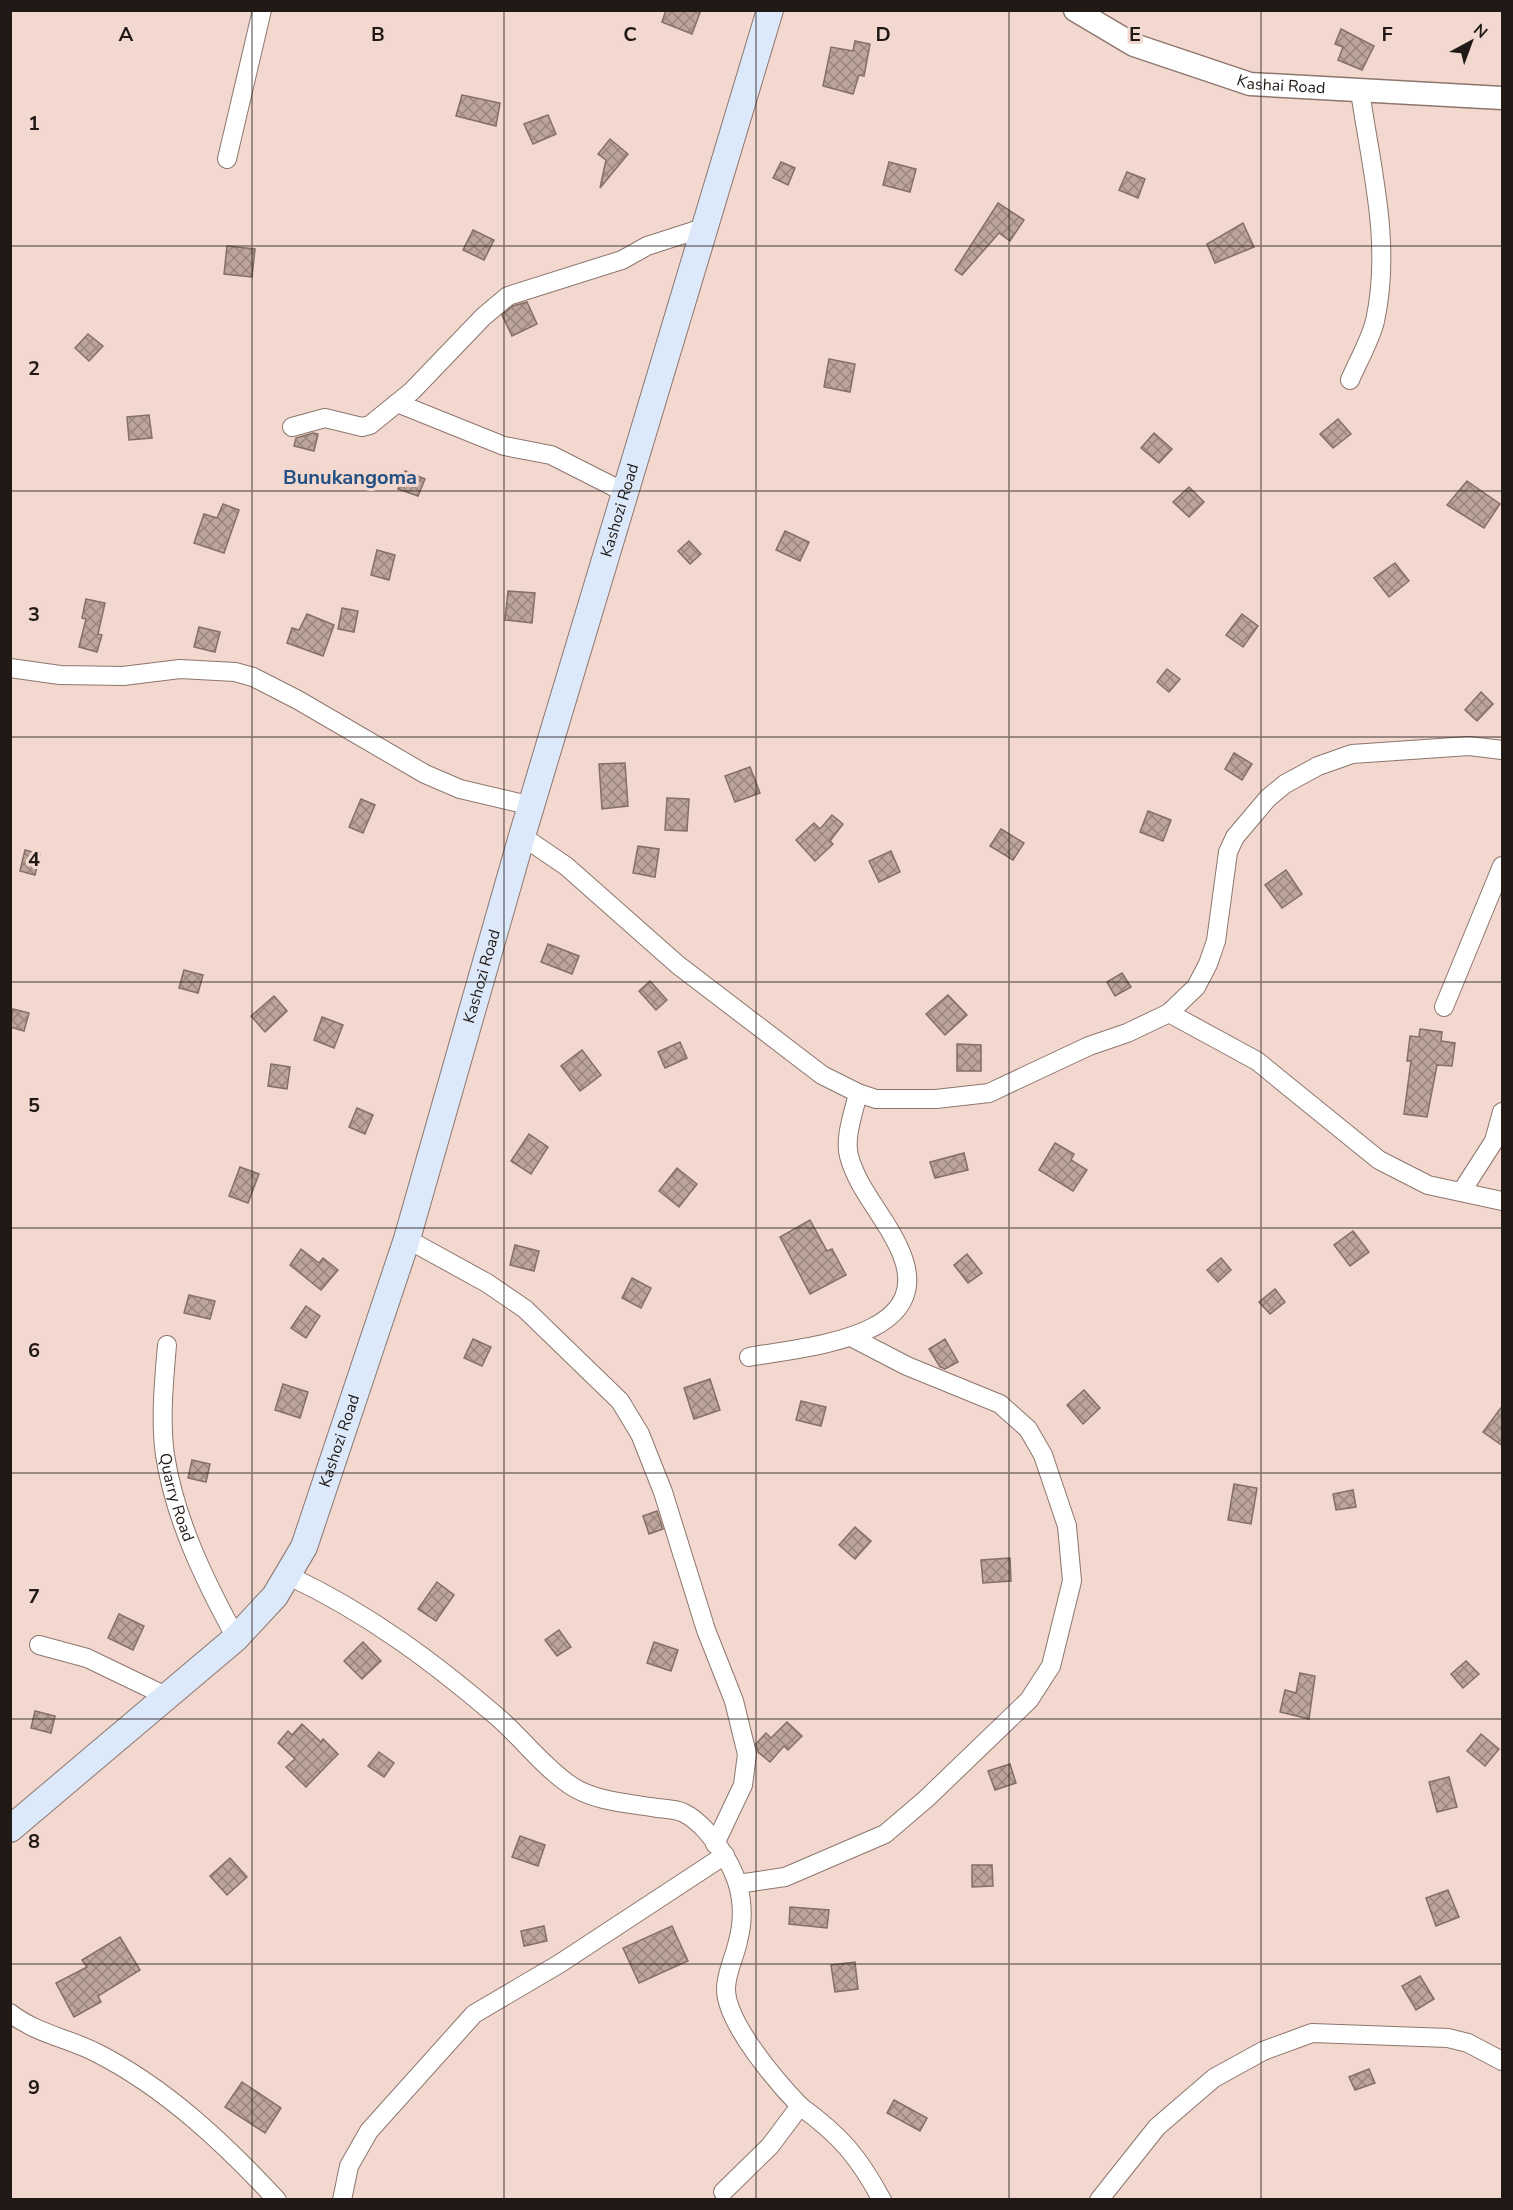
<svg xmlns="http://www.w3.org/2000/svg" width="1513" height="2210" font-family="'Nunito Sans',sans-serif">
<defs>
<pattern id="building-cross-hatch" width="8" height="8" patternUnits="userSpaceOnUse" patternTransform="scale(1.5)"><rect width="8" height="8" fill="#bda59b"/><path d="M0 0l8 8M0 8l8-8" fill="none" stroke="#99867d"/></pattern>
</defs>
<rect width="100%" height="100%" fill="#f2d8cf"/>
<g fill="url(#building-cross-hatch)" stroke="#856f66" stroke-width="1.5">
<path d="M666 10H701L692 34 662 22Z"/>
<path d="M1341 29 1374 46 1362 70 1338 60 1343 47 1335 44Z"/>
<path d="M855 41 870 44 864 76 859 75 853 94 823 86 831 47 853 51Z"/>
<path d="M462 95 500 103 496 126 456 116Z"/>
<path d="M548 115 556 134 533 144 524 124Z"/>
<path d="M610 139 628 154 600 188 606 160 598 154Z"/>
<path d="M781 162 795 168 788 185 773 178Z"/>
<path d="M889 162 916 169 910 192 883 185Z"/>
<path d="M1127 172 1145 179 1138 198 1119 190Z"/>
<path d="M998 203 1024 220 1010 241 999 233 962 275 955 270Z"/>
<path d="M1243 223 1254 247 1215 263 1207 244Z"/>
<path d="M473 230 494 240 484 260 463 250Z"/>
<path d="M227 246 255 249 252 277 224 274Z"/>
<path d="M527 302 537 324 512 336 502 315 513 306Z"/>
<path d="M88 334 103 346 89 361 75 348Z"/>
<path d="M829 359 855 364 850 392 824 387Z"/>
<path d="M149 415 152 438 129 440 127 417Z"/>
<path d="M1338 419 1351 434 1333 448 1320 434Z"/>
<path d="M313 433 318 434 314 451 294 446 296 438Z"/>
<path d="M1154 433 1172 449 1159 463 1141 448Z"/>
<path d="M405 471 425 479 418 496 398 489Z"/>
<path d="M1467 481 1500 504 1484 528 1447 505Z"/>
<path d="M1189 487 1204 502 1189 517 1173 502Z"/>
<path d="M223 504 239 510 224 553 194 543 204 514 217 518Z"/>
<path d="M785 531 809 542 800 561 776 550Z"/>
<path d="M689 541 701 554 690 564 678 551Z"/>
<path d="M377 550 395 555 389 580 371 575Z"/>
<path d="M1395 563 1409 581 1389 597 1374 578Z"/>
<path d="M508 591 535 593 532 623 505 620Z"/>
<path d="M86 599 105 603 98 634 102 635 97 652 79 647 86 619 82 618Z"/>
<path d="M342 608 358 611 354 632 338 629Z"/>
<path d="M307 614 334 625 323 656 287 643 292 628 299 630Z"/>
<path d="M1242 614 1258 626 1243 647 1226 635Z"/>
<path d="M199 627 220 632 215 652 194 647Z"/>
<path d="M1167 669 1180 679 1169 692 1157 682Z"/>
<path d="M1481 692 1493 704 1477 721 1465 710Z"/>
<path d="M1234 753 1252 764 1242 780 1225 769Z"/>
<path d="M625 763 628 806 602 809 599 764Z"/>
<path d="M750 767 760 793 735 802 725 776Z"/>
<path d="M667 798 689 799 687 831 665 830Z"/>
<path d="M361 799 375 805 363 833 349 827Z"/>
<path d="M1148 811 1171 820 1163 841 1140 832Z"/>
<path d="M832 815 843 824 830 841 833 844 815 861 796 840 814 823 820 829Z"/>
<path d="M1001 829 1024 843 1013 860 990 846Z"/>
<path d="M638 846 659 849 655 877 633 873Z"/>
<path d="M25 850 40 854 35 875 20 871Z"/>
<path d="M891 851 900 872 879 882 869 861Z"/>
<path d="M1286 870 1302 894 1282 908 1265 885Z"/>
<path d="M548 944 579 956 572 974 541 962Z"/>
<path d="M184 970 203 975 198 993 179 988Z"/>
<path d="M1122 973 1131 987 1115 996 1107 982Z"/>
<path d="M650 981 667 1000 656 1010 639 991Z"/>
<path d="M948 995 967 1015 945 1035 926 1014Z"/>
<path d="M274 996 287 1011 265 1032 251 1016Z"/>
<path d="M13 1009 29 1013 24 1031 10 1027Z"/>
<path d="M322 1017 343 1025 334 1048 314 1040Z"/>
<path d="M1420 1029 1442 1032 1441 1041 1455 1043 1452 1066 1437 1065 1427 1117 1404 1114 1411 1061H1407L1410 1036 1419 1037Z"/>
<path d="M680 1042 687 1058 665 1068 658 1052Z"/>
<path d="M957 1044 981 1045V1071H957Z"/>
<path d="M582 1050 601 1075 580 1091 561 1066Z"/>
<path d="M271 1064 290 1067 287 1089 268 1086Z"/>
<path d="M357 1108 373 1115 365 1134 349 1127Z"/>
<path d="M529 1134 548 1147 531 1174 511 1161Z"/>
<path d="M1055 1143 1074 1154 1071 1160 1087 1170 1073 1191 1039 1170Z"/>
<path d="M964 1153 968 1170 935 1178 930 1162Z"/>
<path d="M240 1167 259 1174 248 1203 229 1196Z"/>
<path d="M677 1168 697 1184 679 1207 659 1191Z"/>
<path d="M810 1220 827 1251 832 1249 846 1275 810 1294 780 1237Z"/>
<path d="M1353 1231 1369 1252 1350 1266 1334 1245Z"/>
<path d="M515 1245 539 1251 534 1271 510 1265Z"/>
<path d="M301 1249 319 1263 323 1258 338 1270 321 1290 290 1265Z"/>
<path d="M967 1254 982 1273 968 1283 954 1265Z"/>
<path d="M1221 1258 1231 1270 1218 1282 1207 1270Z"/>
<path d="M632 1278 651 1288 641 1308 622 1298Z"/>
<path d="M1275 1289 1285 1302 1270 1314 1259 1302Z"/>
<path d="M189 1295 215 1301 210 1319 184 1313Z"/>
<path d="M306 1306 320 1316 306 1338 291 1328Z"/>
<path d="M473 1339 491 1347 482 1366 464 1358Z"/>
<path d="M945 1339 958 1362 945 1369 940 1367 929 1349Z"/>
<path d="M710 1379 720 1410 694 1419 684 1388Z"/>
<path d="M283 1384 308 1392 300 1418 275 1410Z"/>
<path d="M1084 1390 1100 1408 1083 1424 1067 1405Z"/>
<path d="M801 1401 826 1407 821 1426 796 1420Z"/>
<path d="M1503 1405V1446L1483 1432Z"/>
<path d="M192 1460 210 1464 206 1482 188 1478Z"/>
<path d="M1234 1484 1257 1488 1251 1524 1228 1520Z"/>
<path d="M1353 1490 1356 1507 1336 1510 1333 1494Z"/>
<path d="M657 1511 663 1529 649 1534 643 1516Z"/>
<path d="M855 1527 871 1541 855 1559 839 1545Z"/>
<path d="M1010 1558 1011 1581 983 1583 981 1560Z"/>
<path d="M437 1582 454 1595 436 1621 418 1609Z"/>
<path d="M119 1614 144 1626 133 1650 108 1638Z"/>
<path d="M559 1630 571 1647 557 1656 545 1640Z"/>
<path d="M363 1642 381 1661 362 1679 344 1661Z"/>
<path d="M654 1642 678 1650 671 1671 647 1663Z"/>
<path d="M1466 1661 1479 1674 1463 1688 1451 1674Z"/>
<path d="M1300 1673 1315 1676 1309 1719 1280 1712 1285 1690 1296 1693Z"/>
<path d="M35 1711 55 1716 51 1733 31 1728Z"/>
<path d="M787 1722 802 1736 788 1750 784 1746 770 1762 758 1752 756 1744 766 1733 771 1738Z"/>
<path d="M302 1724 321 1742 323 1739 338 1754 306 1787 286 1767 295 1759 278 1743 288 1731 292 1735Z"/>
<path d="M1481 1734 1499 1749 1485 1766 1467 1751Z"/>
<path d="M379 1752 394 1763 384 1777 368 1766Z"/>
<path d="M1010 1764 1016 1783 995 1790 988 1771Z"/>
<path d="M1449 1777 1457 1807 1437 1812 1429 1782Z"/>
<path d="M520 1836 545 1845 538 1866 512 1857Z"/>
<path d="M230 1858 247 1877 227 1895 210 1876Z"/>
<path d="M972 1865H992L993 1886 972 1887Z"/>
<path d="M1448 1890 1459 1917 1436 1926 1426 1898Z"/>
<path d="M790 1907 829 1910 827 1928 789 1924Z"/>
<path d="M544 1926 547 1941 524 1946 521 1931Z"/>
<path d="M672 1926 688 1961 639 1983 623 1948Z"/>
<path d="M120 1937 140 1970 98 1996 101 2002 74 2017 56 1983 87 1967 82 1960Z"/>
<path d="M855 1962 858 1989 835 1992 831 1965Z"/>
<path d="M1420 1976 1434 1999 1416 2010 1402 1986Z"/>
<path d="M1369 2069 1375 2083 1355 2090 1349 2077Z"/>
<path d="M242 2082 281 2108 265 2133 225 2107Z"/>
<path d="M894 2100 927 2118 920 2131 887 2113Z"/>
</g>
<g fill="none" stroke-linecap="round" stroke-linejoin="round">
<g stroke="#8d766d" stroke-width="20">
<g id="minor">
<path d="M227 159 262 10"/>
<path d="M1350 380C1358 361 1370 341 1375 321 1392 243 1371 168 1360 91"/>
<path d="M397 403 504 446 551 455 626 493"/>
<path d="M292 427 325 418 362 427 370 425 412 391 483 317 508 296 622 260 647 246 706 227"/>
<path d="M10 668 60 675 123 676 180 669 235 672 253 677 298 700 425 774 460 789 532 806"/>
<path d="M522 836 566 866 678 965 822 1075 858 1093 876 1099H936L989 1093 1089 1046 1127 1033 1169 1013 1196 987 1208 964 1216 941 1228 852 1235 837 1268 798 1285 784 1318 766 1352 754 1469 746 1502 750"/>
<path d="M1444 1007 1502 866"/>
<path d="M1169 1013 1257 1061 1379 1160 1428 1185 1502 1201"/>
<path d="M1462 1191 1494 1141 1502 1112"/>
<path d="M407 1239 487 1283 525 1309 620 1401 640 1434 663 1492 706 1630 734 1701 747 1754 743 1785 715 1844"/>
<path id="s1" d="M167 1345C164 1380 160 1420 165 1455 175 1520 205 1581 236 1638"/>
<path d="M749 1357C806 1346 942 1339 899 1248 885 1216 858 1190 849 1156 844 1137 854 1112 858 1093"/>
<path d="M289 1576C368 1613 435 1663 501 1720 524 1741 545 1768 570 1785 595 1802 629 1803 657 1808 666 1809 676 1809 684 1813 700 1821 715 1840 724 1855 741 1881 746 1911 738 1941 735 1957 726 1972 726 1989 726 2023 777 2082 800 2106L770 2146 723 2192"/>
<path d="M39 1645 87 1658 168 1697"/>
<path d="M738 1884 785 1877 885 1834 926 1799 1029 1700 1051 1666 1072 1581 1067 1526 1043 1455 1028 1429 1000 1404 907 1366 851 1337"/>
<path d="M10 2013C37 2034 68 2038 97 2053 166 2088 225 2144 277 2200"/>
<path d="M800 2106C841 2136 858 2156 882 2200"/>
<path d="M342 2200 349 2166 369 2131 474 2014 559 1964 725 1855"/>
<path d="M1099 2200 1157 2127 1214 2078 1263 2051 1312 2033 1448 2038 1468 2043 1502 2061"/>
</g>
</g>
<g stroke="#8d766d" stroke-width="25">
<g id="tertiary">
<path id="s2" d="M1075 10 1134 45 1250 84 1502 98"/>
</g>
</g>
<g stroke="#8d766d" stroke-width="28">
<g id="secondary">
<path id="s3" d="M10 1829 236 1638 275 1596 304 1547 407 1239 522 836 770 10"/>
</g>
</g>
<use href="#minor" stroke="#fff" stroke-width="18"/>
<use href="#tertiary" stroke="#fff" stroke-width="22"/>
<use href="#secondary" stroke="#dce9fb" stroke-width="26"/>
</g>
<path fill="none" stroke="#211915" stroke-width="1.5" stroke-opacity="0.55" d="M252 10V2200M504 10V2200M756 10V2200M1009 10V2200M1261 10V2200M10 246H1502M10 491H1502M10 737H1502M10 982H1502M10 1228H1502M10 1473H1502M10 1719H1502M10 1964H1502"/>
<g text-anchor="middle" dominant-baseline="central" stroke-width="6" stroke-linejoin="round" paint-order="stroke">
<g font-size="16" fill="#211915" stroke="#f2d8cf">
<text stroke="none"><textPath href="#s2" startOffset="222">Kashai Road</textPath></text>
<text stroke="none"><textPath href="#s3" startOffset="1494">Kashozi Road</textPath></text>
<text stroke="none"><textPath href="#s3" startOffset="1008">Kashozi Road</textPath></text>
<text stroke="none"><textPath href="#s3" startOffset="522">Kashozi Road</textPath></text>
<text stroke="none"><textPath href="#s1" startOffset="154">Quarry Road</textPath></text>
</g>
<g font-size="20" font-weight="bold" fill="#245084" stroke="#f2d8cf">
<text x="350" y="477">Bunukangoma</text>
</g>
</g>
<g font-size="20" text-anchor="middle" font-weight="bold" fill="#211915" stroke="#f2d8cf" stroke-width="6" stroke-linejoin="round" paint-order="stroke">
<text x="126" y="41">A</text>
<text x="378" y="41">B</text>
<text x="630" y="41">C</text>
<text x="883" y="41">D</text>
<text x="1135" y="41">E</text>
<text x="1387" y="41">F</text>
<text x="34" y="130">1</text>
<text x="34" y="375">2</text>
<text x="34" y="621">3</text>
<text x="34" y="866">4</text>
<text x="34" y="1112">5</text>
<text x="34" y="1357">6</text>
<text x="34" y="1603">7</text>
<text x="34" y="1848">8</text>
<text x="34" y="2094">9</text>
</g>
<rect width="1513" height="2210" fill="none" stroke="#211915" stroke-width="24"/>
<g transform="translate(1471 42) rotate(41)" stroke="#f2d8cf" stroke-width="4.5" paint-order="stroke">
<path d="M0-4.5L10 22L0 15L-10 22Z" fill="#211915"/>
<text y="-9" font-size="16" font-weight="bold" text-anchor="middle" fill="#211915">N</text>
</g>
</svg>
